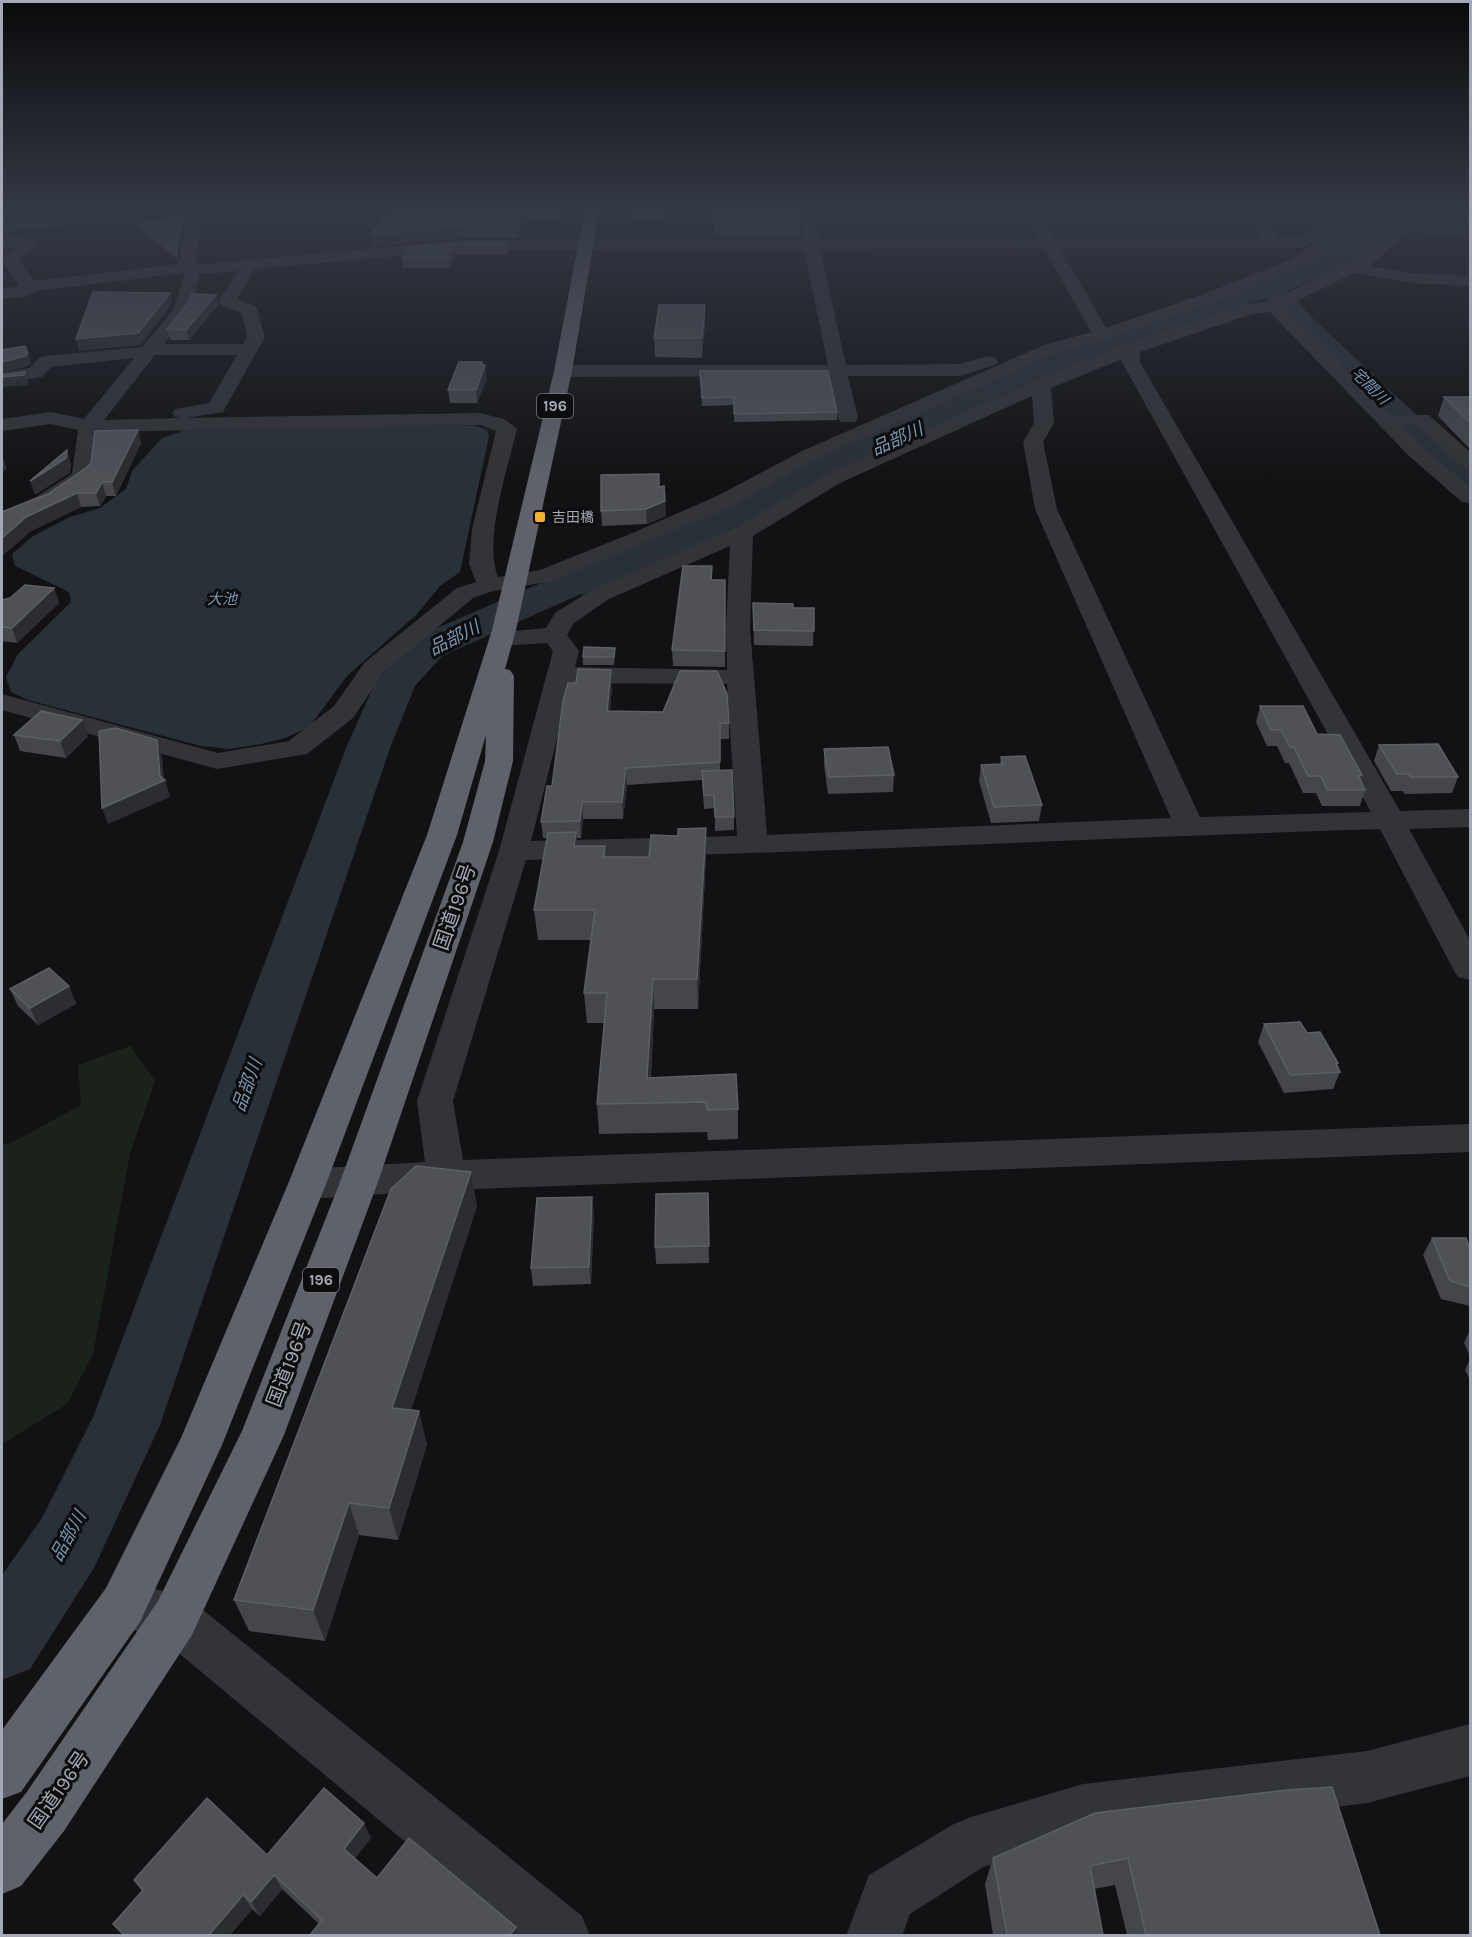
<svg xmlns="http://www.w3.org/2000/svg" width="1472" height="1937" font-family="Karla,'Noto Sans JP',sans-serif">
<rect width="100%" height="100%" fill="#121214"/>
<path fill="#1a221b" d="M130 1046 155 1081 130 1154 93 1354 67 1404 2 1444V1144L11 1143 81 1105 78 1065Z"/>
<g fill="#293138">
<path d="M1372 209H1409L1399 218 1404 219 1363 259 1317 279 1181 329 790 499 708 541 582 595 573 571 893 420 1070 347 1248 283 1343 233Z"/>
<path d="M462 425 477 426 487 430 489 436 460 572 440 586 416 615 347 676 309 727 285 738 261 744 230 749 201 746 28 700 11 692 6 677 18 654 71 602 69 592 15 566 12 554 33 536 70 517 100 508 126 489 132 471 162 438 186 430Z"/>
</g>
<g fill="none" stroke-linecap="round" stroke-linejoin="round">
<g fill="#293138" fill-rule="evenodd">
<path d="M1273 283C1290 287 1303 310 1317 322 1367 369 1417 417 1470 461V488L1458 485 1412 445 1284 322 1260 291 1264 285Z"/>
<path d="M642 542 655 545 660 553 655 561 442 656 415 686 390 748 160 1425 94 1568 30 1669 2 1680V1575L42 1518 93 1417 346 748 375 683 414 638 629 545Z"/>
</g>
<g fill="#333439" fill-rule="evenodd">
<path d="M128 209H175L168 213 2 232V223Z"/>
<path d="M188 209 375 210 368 214 201 215 195 265 463 240H803L801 209H815L818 240 1039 239 1023 209H1037L1055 239 1263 238 1239 209H1254L1279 238H1297L1334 213H1349L1353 209H1369L1364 215 1403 220 1414 210 1421 209 1426 213 1417 223 1470 229V238L1409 231 1369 266 1412 273 1470 276V286L1412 283 1354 273 1285 307 1391 415H1429L1470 452V469L1463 467 1417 425 1402 426 1423 448 1470 487V503L1462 502 1409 456 1270 312 1252 314 1140 352V362L1400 811 1470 809V827L1409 829 1470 940V980L1458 977 1453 969 1380 829C1096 838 811 853 526 860L453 1101 463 1160 1470 1124V1152L446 1190 307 1199 293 1194 288 1184 293 1174 307 1169 425 1162 417 1101 499 851 553 651 547 643 502 646 493 643 489 638 493 633 546 628 555 613 593 589 734 528 826 475 1034 381 1125 345 1243 305 1270 301 1363 257 1395 228 1355 223 1314 259 1295 269 1218 301 1107 339 1056 353 816 459 733 506 553 581 493 591 473 598 384 672 353 718 307 754 217 769 2 710V694L218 753 289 741 334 706 365 662 457 588 476 582 469 564 472 529 496 431 480 425 98 432 93 476 89 480 52 506 2 525V511L36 497 72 474 78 430 51 424 2 431V419L51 412 84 419 134 358 51 367 42 377 2 384V373L29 368 39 358 45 356 142 347 173 310 185 273 36 291 23 297 2 299V289L19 286 2 260 3 256 17 247H2V237C14 237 29 236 38 245L18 260 35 281 179 264ZM1327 232 1302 253 1283 263 1206 293 1106 328 1060 248H1301ZM1044 248 1091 332 1044 345 802 451 717 496 630 534 540 570 498 577C483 540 508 468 517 429L504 419 480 413 186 418 223 412 265 337 256 306 237 299 255 269 463 250 804 249 828 365H563L556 367 554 371 556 375 563 377 830 376 838 418 841 422H855L858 418 848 376H960L995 365 998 361 995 357 989 356 959 364 846 365 820 249ZM238 271 219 301 221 305 242 313 247 337 243 344H164L190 311 200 274ZM155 355H237L209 403 175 409 172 413 175 417 180 418 104 420ZM1122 359V362L1371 812 1200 817 1057 509 1043 442 1054 423 1051 388ZM1032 396 1034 423 1023 442 1035 509 1171 818 767 835 750 628 753 536 840 483ZM730 546 726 628 727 670 575 667 579 651 567 635 574 623 609 599ZM571 683 727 684 737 836 531 841Z"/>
<path d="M1279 209H1306L1308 212 1301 216 1281 212Z"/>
<path d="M123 1581 175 1594 192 1601 582 1916 590 1936H518L162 1639 106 1622 99 1605 106 1588Z"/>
<path d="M1470 1724V1776L1367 1803 1083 1838 983 1867 910 1914 902 1936H846L869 1875 952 1825 971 1817 1083 1784 1367 1751Z"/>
</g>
<path fill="#5f626a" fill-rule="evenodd" d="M585 209H599L572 371 516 630 505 669 510 670 514 676 513 761 493 842 378 1182 284 1435 192 1635 64 1831 21 1886 2 1894V1824L26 1793 158 1601 242 1431 340 1182 463 842 485 761 486 735 457 835 326 1184 222 1445 140 1622 21 1792 2 1799V1730L106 1588 181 1438 288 1184 427 835 492 630 554 371Z"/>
</g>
<g fill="#45464c">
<path d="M474 209H562L559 219 525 220 518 238H463L374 246 372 235 472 213Z"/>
<rect x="627" y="209" width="38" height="10"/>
<path d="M712 209H800V236H714Z"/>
<path d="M182 219 183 224 177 259 138 228 137 222Z"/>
<path d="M508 242 509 252 507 255H455L449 268H403L402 258 407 247Z"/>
<path d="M216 295 218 305 189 340H170L167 329Z"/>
<path d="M705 324 702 358 655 357 654 338Z"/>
<path d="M482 365 487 378 477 403H450L448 390Z"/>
<path d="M700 371 837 412V420L734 422V405L702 406Z"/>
<path d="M1444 397H1470V448H1469L1438 416Z"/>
<path d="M138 430 141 443 116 496H106L100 506 81 507 31 531 2 556V512L48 494 86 468Z"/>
<path d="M659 487 665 501 666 516 647 524 602 526 601 511Z"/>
<path d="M712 566V580H725V667L673 666 672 650Z"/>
<path d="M54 588 59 603 17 643 2 641V600Z"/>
<path d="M753 603 793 608H814L813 646 754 645Z"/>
<path d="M615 655 614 665H583V657Z"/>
<path d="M612 686 610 711 729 723V739H720V771L734 817V830L715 831V808L704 809 702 780 627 785 623 819H583L581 838H576L577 846H605L606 857H649L678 836 706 828V857L698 1009H654L651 1078 738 1109V1139L708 1140 707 1132 599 1134 597 1104 604 1023H587L584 993 591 940H538L534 910 547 838H543L541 822 552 786Z"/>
<path d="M1260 706 1317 734 1362 775 1360 780 1365 790 1360 806H1322L1316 793H1303L1289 763H1285L1277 746H1267L1256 722Z"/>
<path d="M14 735 88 736 66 758 20 751Z"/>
<path d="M1379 745 1458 777 1452 793 1405 794 1403 791H1391L1374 761Z"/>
<path d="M824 749 894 775 893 792 828 794 824 765Z"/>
<path d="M1001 757 1042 805 1039 821 991 823 979 781 981 765 1000 764Z"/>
<path d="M69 986 76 1004 38 1025 18 1006 10 989Z"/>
<path d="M1264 1024 1307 1033 1338 1063 1337 1066 1340 1072 1333 1089 1284 1093 1258 1042Z"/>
<path d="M708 1193 709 1263 656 1264 655 1247Z"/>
<path d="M477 1206 411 1410 427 1444 398 1540 359 1535 325 1641 249 1631 234 1600Z"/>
<path d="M594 1214 591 1284 533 1286 531 1268Z"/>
<path d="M1432 1238 1470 1249V1306L1441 1299 1423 1255Z"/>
<path d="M1470 1330V1356L1464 1343Z"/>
<path d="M1470 1360V1380L1465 1370Z"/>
<path d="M1095 1813 1380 1935H1127L1115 1885 1094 1889 1103 1935H993L985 1884 993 1858Z"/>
<path d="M371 1838 355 1858 377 1878 516 1927 519 1935H310L319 1924 282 1889 260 1916 252 1909 230 1935H123L113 1924 142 1891 134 1880 267 1855Z"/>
</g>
<g fill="#2c2d31">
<path d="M523 209 525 220 518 238 517 227Z"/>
<path d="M559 209H562L559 219Z"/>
<path d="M182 219 183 224 177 259 176 253Z"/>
<path d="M462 227 463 238 374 246 372 235Z"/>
<path d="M508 242 509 252 507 255 506 245Z"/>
<path d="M454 245 455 255 449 268 448 258Z"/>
<path d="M170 293 172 304 141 345 79 351 76 339Z"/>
<path d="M216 295 218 305 189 340 186 330Z"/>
<path d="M705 305V324L702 358V338Z"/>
<path d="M28 353 31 363 28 366 2 373V362Z"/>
<path d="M482 362 483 370 485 365 487 378 477 403 476 390Z"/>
<path d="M25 372 28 382 27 385 2 387V377Z"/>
<path d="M138 430 141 443 116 496 112 482Z"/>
<path d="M67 450 71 464 70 473 35 495 30 481Z"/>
<path d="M2 455 7 469 2 473Z"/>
<path d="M102 482 106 496 100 506 96 493Z"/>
<path d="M77 493 81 507 31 531 2 556V538L26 517Z"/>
<path d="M665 501 666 516 647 524 646 509Z"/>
<path d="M54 588 59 603 17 643 12 628Z"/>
<path d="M611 670 612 686 608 728 607 711Z"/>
<path d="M82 720 88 736 66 758 60 741Z"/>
<path d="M157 740 162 756 164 781 165 780 170 797 108 824 102 808 160 776Z"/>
<path d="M626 768 627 785 623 819 622 802Z"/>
<path d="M582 802 583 819 581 838 580 821Z"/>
<path d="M706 828V857L698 1009 697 979Z"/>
<path d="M576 832 578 861 574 846Z"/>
<path d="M653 979 654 1009 649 1103 647 1078Z"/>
<path d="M69 986 76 1004 38 1025 30 1008Z"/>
<path d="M471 1172 477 1206 401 1441 392 1408Z"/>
<path d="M592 1197 594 1214 591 1284 589 1267Z"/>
<path d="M419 1411 427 1444 398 1540 389 1508Z"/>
<path d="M349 1503 359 1535 325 1641 313 1610Z"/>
<path d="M364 1823 371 1838 351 1863 344 1849Z"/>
<path d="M274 1875 282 1889 260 1916 251 1902Z"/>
<path d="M243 1895 252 1909 230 1935H209Z"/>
<path d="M516 1927 519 1935H510Z"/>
</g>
<g fill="#4f5157" stroke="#5d5f66" stroke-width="1.5">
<path d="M474 209H523L517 227H462L372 235 382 217H386L388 213H472Z"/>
<path d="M713 209H800L801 221 713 222Z"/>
<path d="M182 219 176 253 137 222Z"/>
<path d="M462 242H508L506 245H454L448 258H402L407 247Z"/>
<path d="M93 292 170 293 138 333 76 339Z"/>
<path d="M192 294 216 295 186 330 167 329 189 302Z"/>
<path d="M659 305H705L702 338H654Z"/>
<path d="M25 346 28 353 25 356 2 362V350Z"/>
<path d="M459 362H482L481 364 485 365 476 390H448Z"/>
<path d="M700 371H828L837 412 734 414V397L702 398Z"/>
<path d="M25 372 24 375 2 377V375Z"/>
<path d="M1444 397H1470V423Z"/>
<path d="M138 430 112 482H102L96 493H77L26 517 2 538V512L48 494 86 468 91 463 95 431Z"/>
<path d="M67 450 66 458 30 481Z"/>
<path d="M659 474V487L664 486 665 501 646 509 601 511V475Z"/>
<path d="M683 566H712L711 580H725V651L672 650Z"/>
<path d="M25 585 54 588 12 628 2 627V600L10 598Z"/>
<path d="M753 603 793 604V608H814V631L754 630Z"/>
<path d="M584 647 615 648 614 657H583Z"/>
<path d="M578 669 611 670 607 711 663 712 680 671H717L727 694 729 723H720V762L626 768 622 802H582L580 821 541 822 547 786H552L563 701 568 683H576Z"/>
<path d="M1260 706H1303L1317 734 1340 735 1362 775H1358L1365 790H1327L1321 776H1308L1294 747H1290L1281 730H1271Z"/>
<path d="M41 711 82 720 60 741 14 735Z"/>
<path d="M115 728 157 740 160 776 165 780 102 808 99 731Z"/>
<path d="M1438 744 1458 777H1410L1409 774H1397L1379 745Z"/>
<path d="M888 747 894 775 829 777 824 749Z"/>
<path d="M1025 756 1042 805 994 807 981 765 1003 764 1001 757Z"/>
<path d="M732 770 734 817H715L714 795H704L702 771Z"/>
<path d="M706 828 697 979H653L647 1078 736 1074 738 1109 707 1110 706 1102 597 1104 607 993H584L595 910H534L548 833 576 832 574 846H605L603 857H649L651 835 678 836V829Z"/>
<path d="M49 968 69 986 30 1008 10 989Z"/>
<path d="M1300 1022 1307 1033 1320 1032 1338 1063H1336L1340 1072 1290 1075 1264 1024Z"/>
<path d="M416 1166 471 1172 392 1408 419 1411 389 1508 349 1503 313 1610 234 1600 391 1189Z"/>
<path d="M708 1193 709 1246 655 1247 656 1194Z"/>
<path d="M592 1197 589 1267 531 1268 537 1198Z"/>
<path d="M1432 1238H1466L1470 1249V1287L1450 1281Z"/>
<path d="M1332 1787 1380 1935H1146L1128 1858 1090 1866 1103 1935H1007L993 1858 1095 1813 1287 1790Z"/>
<path d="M324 1788 364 1823 344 1849 377 1878 409 1838 516 1927 510 1935H310L322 1920 274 1875 251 1902 243 1895 209 1935H124L113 1924 143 1890 134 1880 207 1798 267 1855Z"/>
</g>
<linearGradient id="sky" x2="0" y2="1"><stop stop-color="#0a0a0b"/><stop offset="0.44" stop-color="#333945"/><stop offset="1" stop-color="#333945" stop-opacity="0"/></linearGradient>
<rect width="1472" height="480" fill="url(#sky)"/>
<rect fill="#f3b02b" stroke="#0d0d0f" stroke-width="2" x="534" y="511" width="12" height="12" rx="3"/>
<g text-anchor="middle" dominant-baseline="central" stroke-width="6" stroke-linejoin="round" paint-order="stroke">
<g font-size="14" fill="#a4a9b5" stroke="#0d0d0f" text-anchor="start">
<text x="552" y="517">吉田橋</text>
</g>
<g font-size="15" font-style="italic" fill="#7a97b0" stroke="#0d0d0f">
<text transform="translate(1370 386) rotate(45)">宅間川</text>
<text x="222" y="599">大池</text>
</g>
<g fill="#0d0d0f" stroke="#777a83" stroke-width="1.5">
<rect x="537" y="394" width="36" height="24" rx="4.5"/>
<rect x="303" y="1268" width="36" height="24" rx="4.5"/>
</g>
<g font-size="15" font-weight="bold" fill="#a4a9b5">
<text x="555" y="406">196</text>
<text x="321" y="1280">196</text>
</g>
<g font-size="18" font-style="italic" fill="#7a97b0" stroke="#0d0d0f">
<text transform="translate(897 439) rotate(-24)">品部川</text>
<text transform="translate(454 638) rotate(-27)">品部川</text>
<text transform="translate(247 1085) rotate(-70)">品部川</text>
<text transform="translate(68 1536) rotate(-61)">品部川</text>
</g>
<g font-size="20" fill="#a4a9b5" stroke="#0d0d0f">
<text transform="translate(455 907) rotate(-71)">国道196号</text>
<text transform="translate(289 1364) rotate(-69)">国道196号</text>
<text transform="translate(59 1790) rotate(-55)">国道196号</text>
</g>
</g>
<rect width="1472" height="1937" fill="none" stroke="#a4a9b5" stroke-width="6"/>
</svg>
